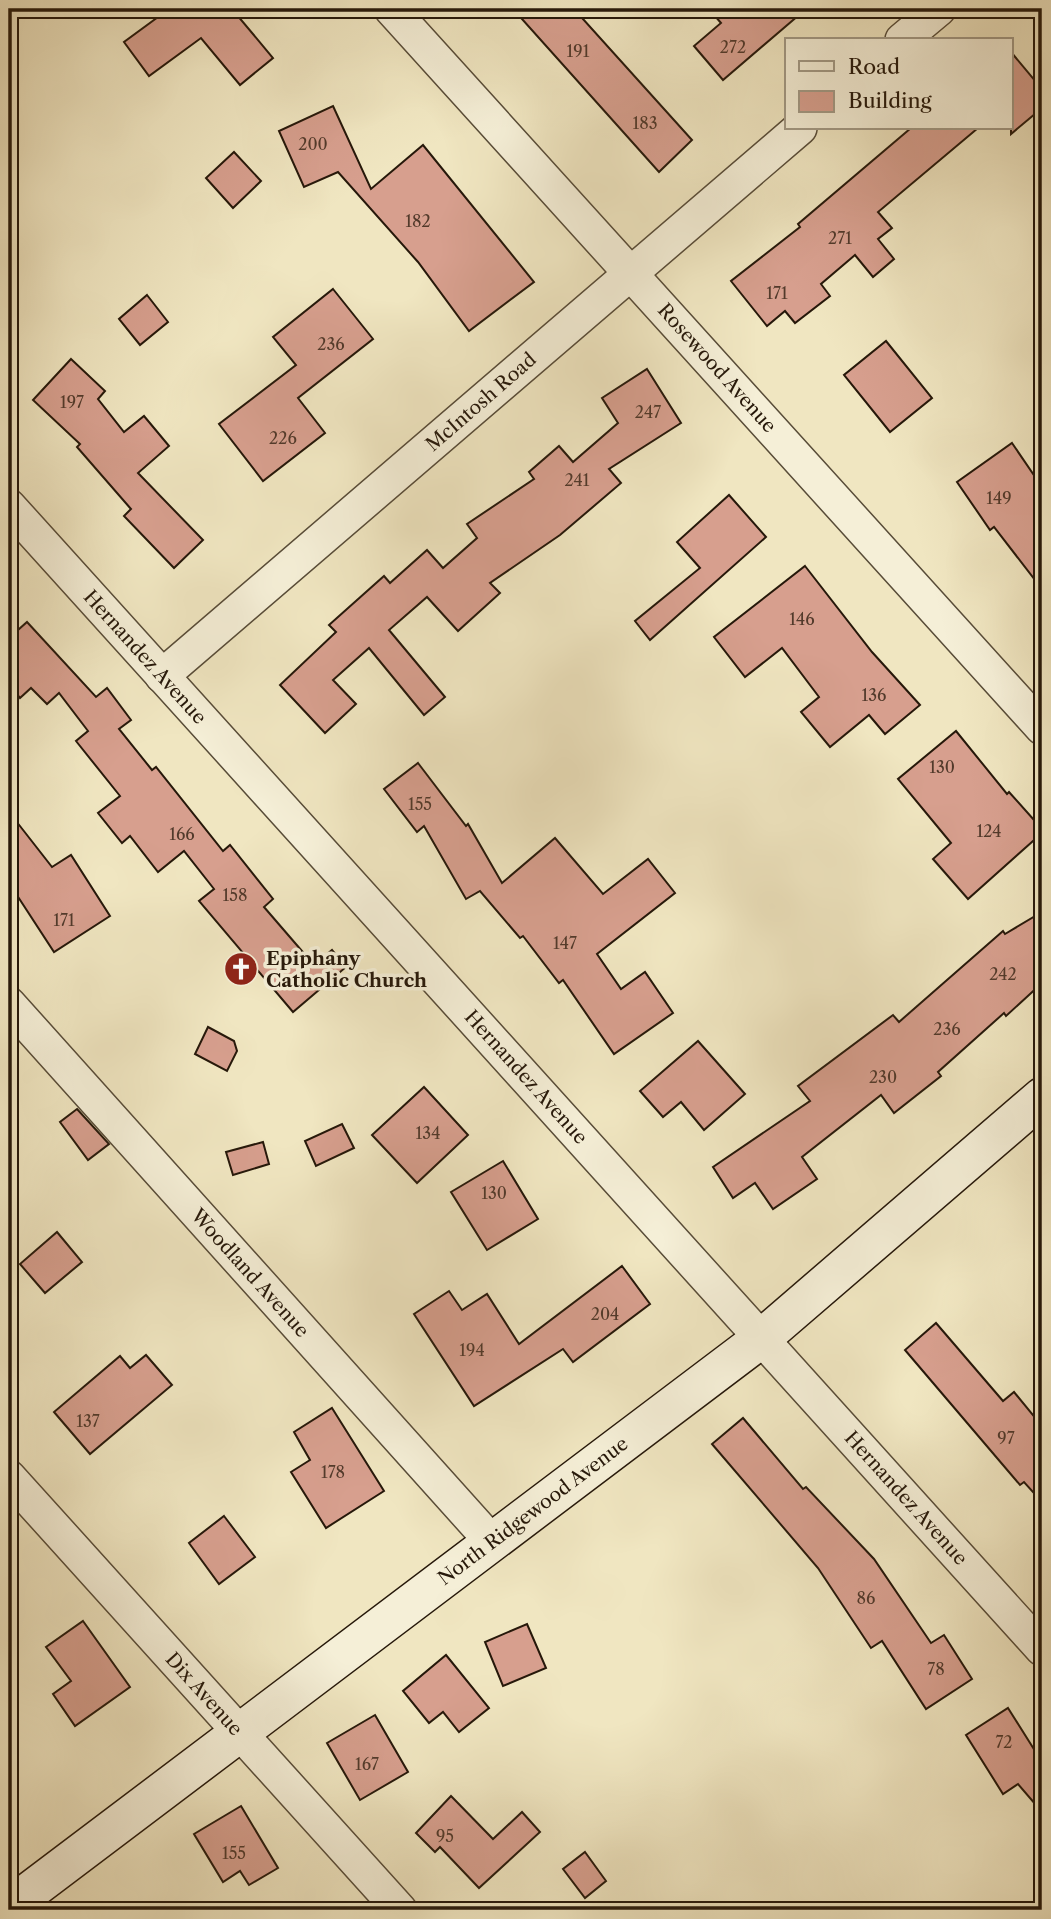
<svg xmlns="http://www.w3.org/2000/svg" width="1051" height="1919" font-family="'Libre Caslon Text',serif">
<rect width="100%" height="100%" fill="#f0e6c1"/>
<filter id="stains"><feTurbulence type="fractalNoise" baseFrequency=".00286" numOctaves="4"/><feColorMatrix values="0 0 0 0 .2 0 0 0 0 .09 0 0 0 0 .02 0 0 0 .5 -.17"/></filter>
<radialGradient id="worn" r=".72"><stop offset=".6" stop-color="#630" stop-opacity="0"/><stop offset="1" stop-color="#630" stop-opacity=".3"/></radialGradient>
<g fill="#d79f8e" stroke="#26180a" stroke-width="2">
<path d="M169 9H232L273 58 240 85 201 38 149 76 124 42Z"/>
<path d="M513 9H574L692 140 659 172Z"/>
<path d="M709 9H806L723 80 694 46 721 23Z"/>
<path d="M1011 52 1042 89V108L1011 134Z"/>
<path d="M333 106 371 189 423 145 534 282 469 331 418 262 338 172 304 187 279 131Z"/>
<path d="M911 128H978L878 212 892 228 878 239 894 259 873 277 855 255 821 284 830 296 795 323 785 311 767 326 731 281 800 227 798 224Z"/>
<path d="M234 152 261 181 233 208 206 178Z"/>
<path d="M333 289 373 339 298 398 325 433 263 481 219 424 296 365 273 337Z"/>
<path d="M147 295 168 322 140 345 119 319Z"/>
<path d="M886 341 932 398 890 432 844 375Z"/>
<path d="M71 359 105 391 98 399 124 432 144 416 169 446 138 473 203 540 174 568 124 516 131 509 77 447 80 444 33 400Z"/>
<path d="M647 369 681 423 609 469 621 483 560 535 490 583 500 593 458 631 427 597 389 630 445 697 424 715 369 648 333 680 356 704 325 733 280 685 336 632 329 625 384 576 390 583 427 550 443 568 477 538 467 524 534 479 529 472 559 446 573 462 618 423 602 398Z"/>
<path d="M1012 443 1042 487V589L994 527 990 530 957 482Z"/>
<path d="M729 495 766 537 650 640 635 621 700 568 677 542Z"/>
<path d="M805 566 872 652 920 705 885 734 869 715 830 747 801 712 819 697 782 648 745 677 714 637Z"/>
<path d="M27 622 96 697 107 688 131 720 119 729 152 770 156 767 223 851 230 845 273 899 264 907 314 965 332 950 346 967 293 1012 199 901 214 889 184 851 158 872 130 836 122 843 98 813 120 796 76 741 88 731 59 693 47 704 31 688 20 698 9 685V638Z"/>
<path d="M956 731 1007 794 1009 792 1042 829V833L968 899 933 859 951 843 898 779Z"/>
<path d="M418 763 466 826 468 824 502 883 555 838 603 894 648 859 675 893 597 954 621 989 645 972 673 1013 614 1054 563 980 559 983 523 936 520 938 480 891 466 899 424 826 417 832 384 789Z"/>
<path d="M9 812 52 867 71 855 110 916 54 952 9 883Z"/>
<path d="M1042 912V983L1006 1016 1004 1013 938 1072 941 1076 894 1113 881 1095 802 1157 817 1179 773 1209 755 1183 733 1198 713 1167 810 1101 798 1086 893 1015 899 1022 1003 931 1005 934Z"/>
<path d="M208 1027 234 1041 237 1051 227 1071 195 1054Z"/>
<path d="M698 1041 745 1094 704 1130 681 1102 663 1117 640 1091Z"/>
<path d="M424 1087 468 1135 417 1183 372 1135Z"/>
<path d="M77 1109 109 1144 88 1160 60 1122Z"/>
<path d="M342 1124 354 1148 316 1166 305 1141Z"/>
<path d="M263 1142 269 1164 233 1175 226 1152Z"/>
<path d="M503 1161 538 1219 487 1250 451 1192Z"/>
<path d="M57 1232 82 1262 45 1293 20 1264Z"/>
<path d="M622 1266 650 1304 573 1362 563 1349 474 1406 414 1314 449 1291 462 1310 487 1294 519 1344Z"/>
<path d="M936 1323 1003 1401 1014 1392 1042 1426V1502L1024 1482 1020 1485 905 1350Z"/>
<path d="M146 1355 172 1385 90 1454 54 1412 120 1356 130 1368Z"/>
<path d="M332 1408 384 1491 326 1528 291 1472 310 1460 294 1432Z"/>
<path d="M743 1418 803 1489 806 1487 874 1559 931 1643 944 1635 972 1679 926 1709 882 1641 871 1648 818 1568 712 1444Z"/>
<path d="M224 1516 255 1557 219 1584 189 1543Z"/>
<path d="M83 1621 130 1687 75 1726 53 1694 71 1681 46 1647Z"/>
<path d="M527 1624 546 1668 503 1686 485 1642Z"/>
<path d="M446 1655 489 1708 459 1732 443 1712 429 1723 403 1691Z"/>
<path d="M1008 1708 1042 1762V1812L1018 1784 1003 1794 966 1735Z"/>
<path d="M375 1715 408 1772 360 1800 327 1743Z"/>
<path d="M451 1796 493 1839 522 1812 540 1832 479 1888 440 1847 435 1852 416 1833Z"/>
<path d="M241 1806 278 1868 249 1885 240 1871 223 1882 194 1834Z"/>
<path d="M585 1852 606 1881 585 1898 563 1869Z"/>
</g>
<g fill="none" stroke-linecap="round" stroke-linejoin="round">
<g stroke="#584c38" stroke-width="36">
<g id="street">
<path d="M391 9 1042 728"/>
<path d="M902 40 939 9"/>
<path d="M9 506 1042 1649"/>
<path d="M162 676 800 128"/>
<path d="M9 1004 492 1542"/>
<path d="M9 1477 400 1910"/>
</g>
</g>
<g stroke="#26180a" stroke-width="41">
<path id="secondary" d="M9 1907 762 1338 1042 1097"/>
</g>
<use href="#street" stroke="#f5efd7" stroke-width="33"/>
<use href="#secondary" stroke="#f5efd7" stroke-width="38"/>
</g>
<defs>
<g id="church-disc" transform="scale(1.75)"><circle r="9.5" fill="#8f2418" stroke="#f5efd7"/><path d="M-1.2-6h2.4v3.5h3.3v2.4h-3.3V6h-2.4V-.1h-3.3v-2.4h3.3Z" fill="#fff"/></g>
</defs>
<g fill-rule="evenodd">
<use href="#church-disc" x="241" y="969"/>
</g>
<g text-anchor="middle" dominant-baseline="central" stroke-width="7" stroke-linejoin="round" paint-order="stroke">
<g font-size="16" fill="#523a2b">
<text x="733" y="47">272</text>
<text x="578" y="51">191</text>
<text x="645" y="123">183</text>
<text x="313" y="144">200</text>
<text x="418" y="221">182</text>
<text x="840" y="238">271</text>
<text x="777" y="293">171</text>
<text x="331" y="344">236</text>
<text x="72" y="402">197</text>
<text x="648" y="412">247</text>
<text x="283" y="438">226</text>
<text x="577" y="480">241</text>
<text x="999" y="498">149</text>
<text x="802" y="619">146</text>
<text x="874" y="695">136</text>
<text x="942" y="767">130</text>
<text x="420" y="804">155</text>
<text x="989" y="831">124</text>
<text x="182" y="834">166</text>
<text x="235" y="895">158</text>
<text x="64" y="920">171</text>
<text x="565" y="943">147</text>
<text x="1003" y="974">242</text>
<text x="947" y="1029">236</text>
<text x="883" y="1077">230</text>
<text x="428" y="1133">134</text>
<text x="494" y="1193">130</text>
<text x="605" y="1314">204</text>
<text x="472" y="1350">194</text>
<text x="88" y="1421">137</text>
<text x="1006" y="1438">97</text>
<text x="333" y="1472">178</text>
<text x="866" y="1598">86</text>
<text x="936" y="1669">78</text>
<text x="1004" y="1742">72</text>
<text x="367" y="1764">167</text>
<text x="445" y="1836">95</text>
<text x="234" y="1853">155</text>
</g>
<g font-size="19" fill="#26180a" stroke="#f5efd7">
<text transform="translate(717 368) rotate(48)">Rosewood Avenue</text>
<text transform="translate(481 402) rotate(-41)">McIntosh Road</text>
<text transform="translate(145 657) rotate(48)">Hernandez Avenue</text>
<text transform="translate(526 1077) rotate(48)">Hernandez Avenue</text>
<text transform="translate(250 1273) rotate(48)">Woodland Avenue</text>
<text transform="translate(906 1498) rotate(48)">Hernandez Avenue</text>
<text transform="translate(533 1511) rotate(-37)">North Ridgewood Avenue</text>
<text transform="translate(204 1694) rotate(48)">Dix Avenue</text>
</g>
<g font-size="19" font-weight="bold" fill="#26180a" stroke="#f5efd7" text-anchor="start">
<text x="266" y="958">Epiphany<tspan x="266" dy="22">Catholic Church</tspan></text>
</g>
</g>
<rect width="1051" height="1919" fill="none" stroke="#f0e6c1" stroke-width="35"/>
<rect x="10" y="10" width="1030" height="1898" fill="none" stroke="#26180a" stroke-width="3.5"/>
<rect x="18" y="18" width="1016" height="1884" fill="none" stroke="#26180a" stroke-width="2"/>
<rect x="785" y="38" width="228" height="91" fill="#f5efd7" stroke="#a29985" stroke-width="2"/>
<rect x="799" y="61" width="35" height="10" fill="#f5efd7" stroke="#a29985" stroke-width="2"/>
<text x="848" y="74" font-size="21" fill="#26180a">Road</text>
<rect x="799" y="91" width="35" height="21" fill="#d79f8e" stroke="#a29985" stroke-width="2"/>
<text x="848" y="108" font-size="21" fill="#26180a">Building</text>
<rect width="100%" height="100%" filter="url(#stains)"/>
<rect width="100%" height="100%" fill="url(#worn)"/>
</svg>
